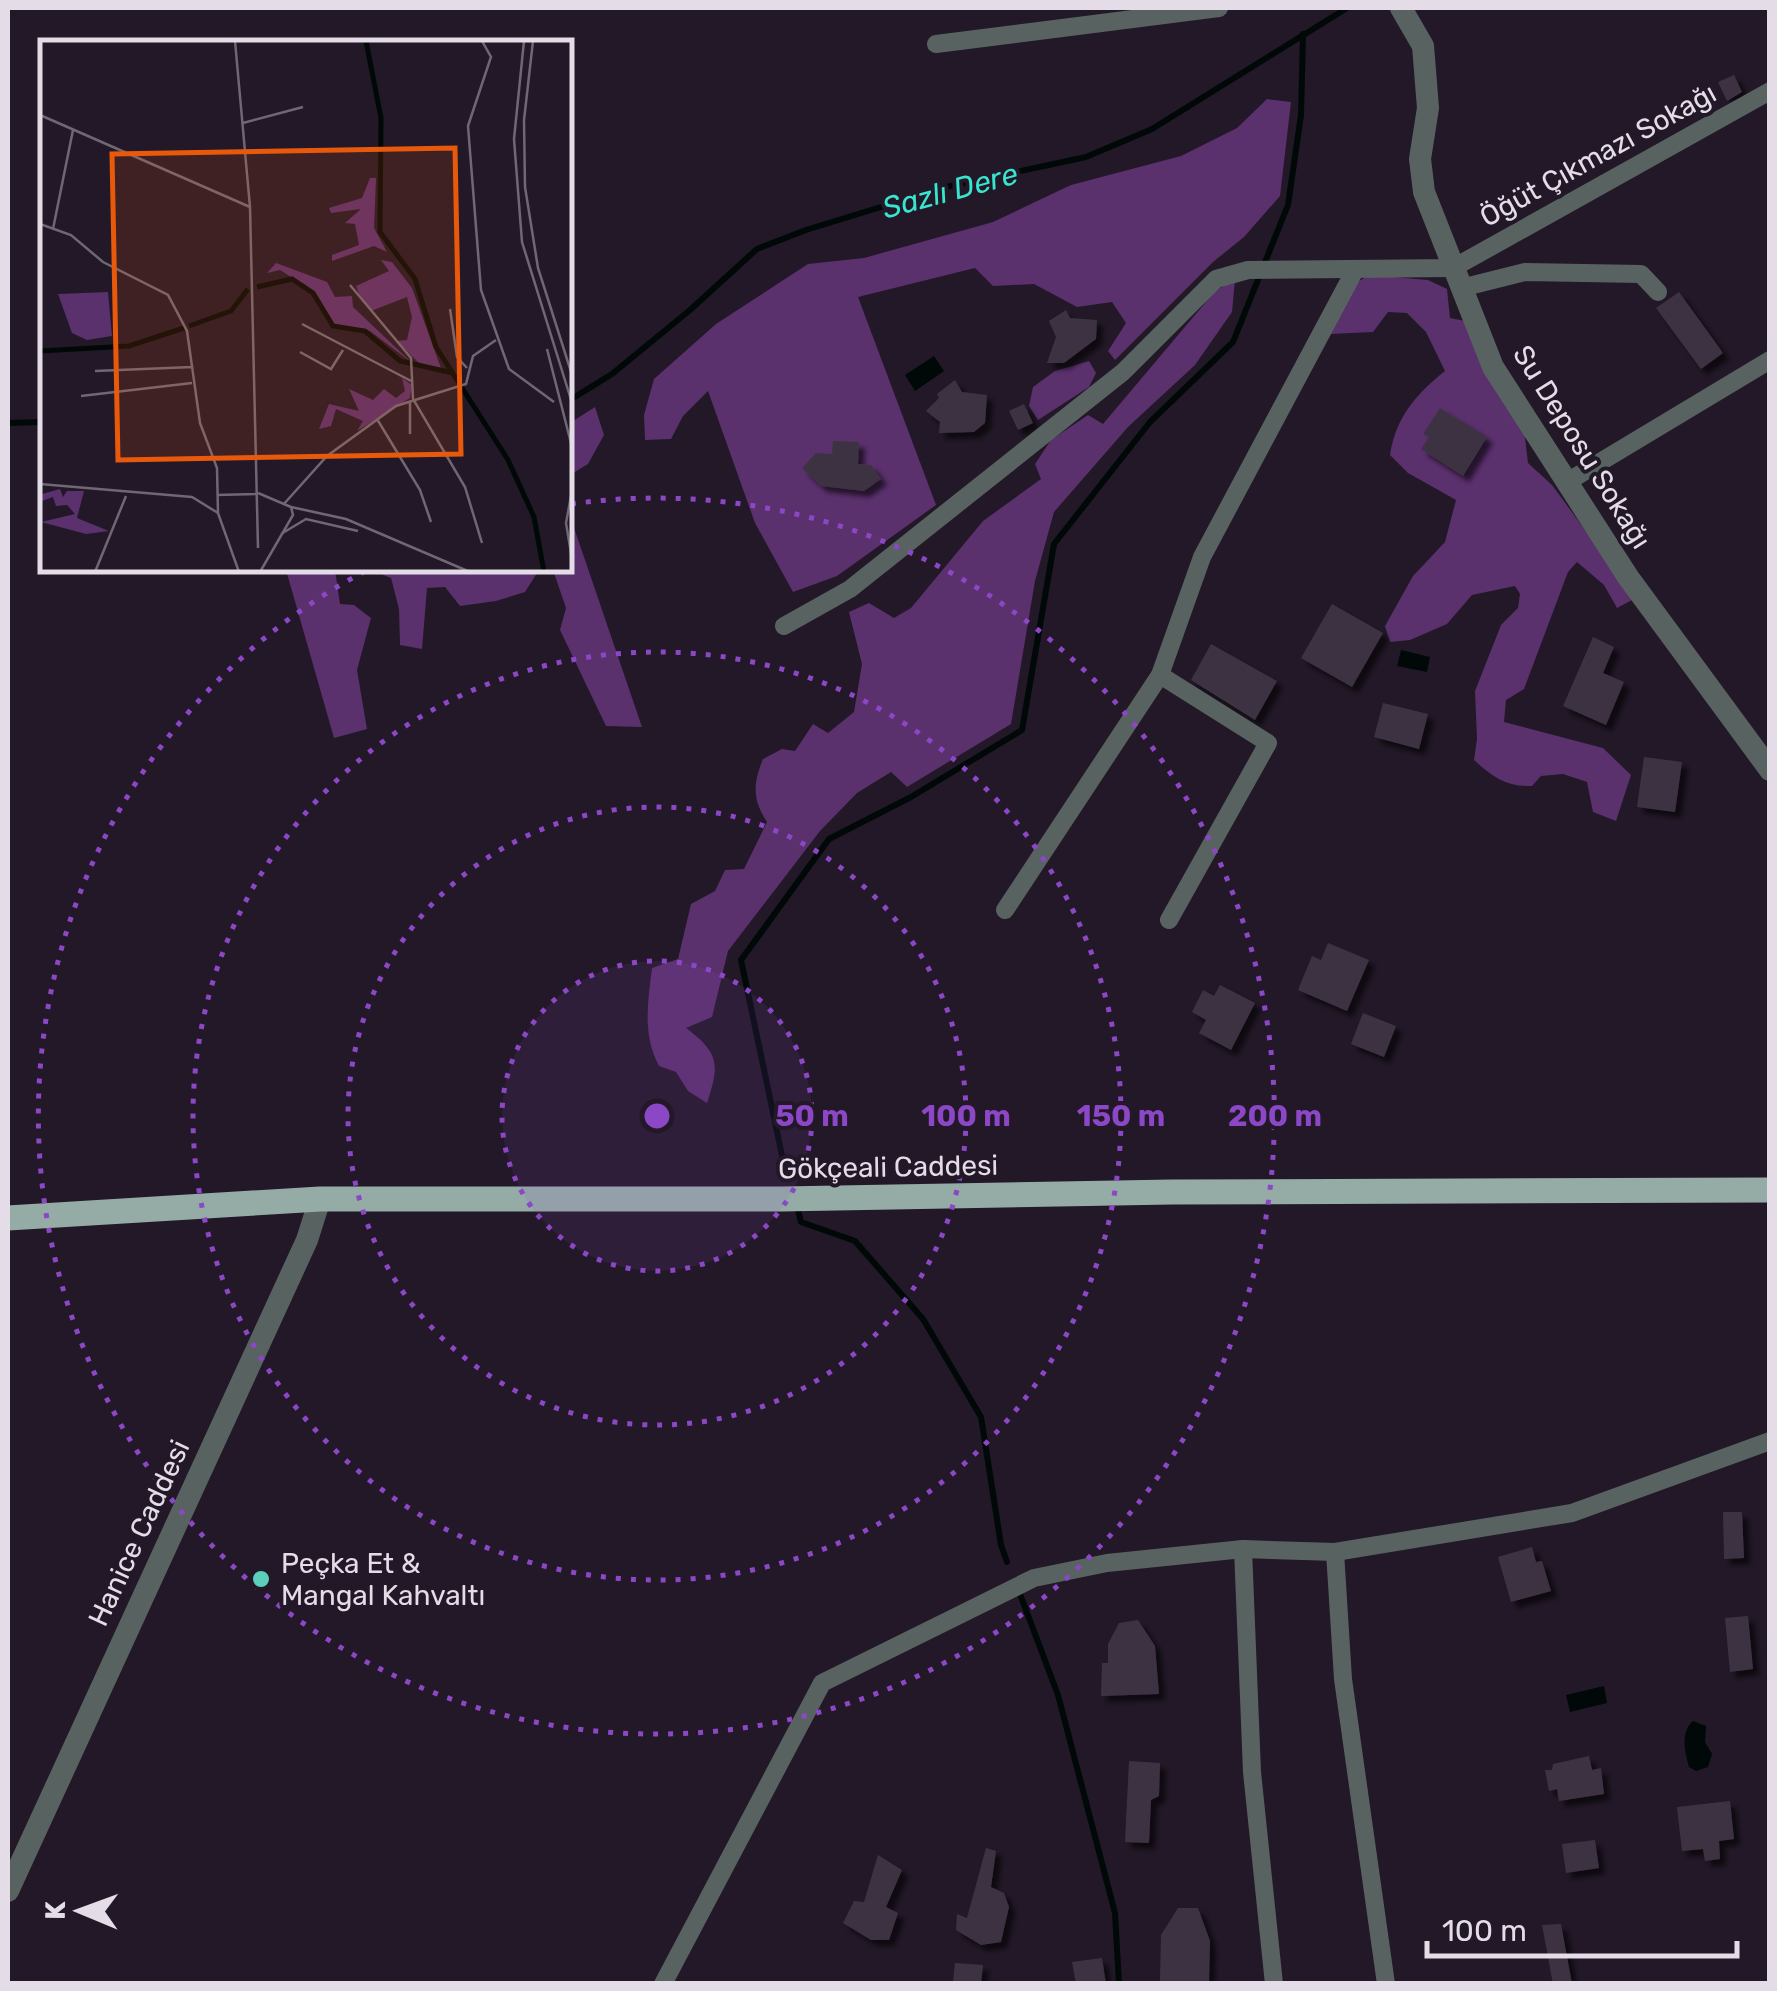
<svg xmlns="http://www.w3.org/2000/svg" width="1777" height="1991" font-family="Rubik,sans-serif">
<defs>
<filter id="shadow"><feDropShadow dx="6" dy="6" stdDeviation="2.5" flood-color="#0009"/></filter>
</defs>
<rect width="100%" height="100%" fill="#221827"/>
<g fill="#5a306d">
<path d="M1267 99 1291 102 1280 196 1244 237 1213 262 1115 360 1108 351 1126 323 1112 302 1077 307 1034 284 993 286 975 268 858 297 936 505 837 576 793 592 755 523 708 391 683 416 671 439 645 440 644 415 654 379 716 324 808 264 864 258 993 222 1071 185 1181 156 1237 128Z"/>
<path d="M1369 275 1428 280 1447 289 1450 318 1465 321 1524 429 1528 463 1552 485 1610 564 1632 600 1617 608 1604 585 1577 562 1568 572 1524 689 1506 700 1504 722 1603 748 1631 775 1616 821 1593 812 1587 782 1563 774 1541 776 1532 786C1506 787 1493 777 1474 760L1477 739 1475 691 1501 625 1518 608 1520 594 1515 586 1472 595 1447 624 1410 640 1390 642 1385 626 1413 576 1445 542 1456 500 1408 473 1390 455C1396 417 1416 394 1445 371L1426 332 1407 313 1388 312 1373 332 1330 334 1344 290Z"/>
<path d="M1235 280 1232 312 1195 365 1128 427 1054 512 1035 581 1011 724 907 787 891 772 857 793 820 831 728 951 712 1017 686 1028C719 1053 720 1064 707 1103L688 1091 676 1072 659 1066C642 1034 648 1002 652 968L678 959 691 904 715 891 725 870 744 869 767 822C752 799 753 784 763 759L782 749 795 751 813 724 828 733 854 712 862 664 849 612 869 603 894 618 911 608 983 521 1041 479 1035 464 1051 440 1088 415 1103 424 1216 290Z"/>
<path d="M1089 361 1096 373 1089 387 1038 420 1029 406 1033 387 1055 371Z"/>
<path d="M595 407 604 435 588 464 570 475V423Z"/>
<path d="M570 516 642 727 606 726 560 630 566 608 553 570H570Z"/>
<path d="M286 570H335L340 604 354 605 371 618 357 670 367 729 334 738Z"/>
<path d="M371 570H539L525 592 496 601 460 606 445 587 427 588 422 649 400 645 399 609 391 578Z"/>
</g>
<g fill="#000907">
<path d="M934 356 944 371 915 391 905 375Z"/>
<path d="M1401 650 1430 657 1427 672 1397 666Z"/>
<path d="M1604 1686 1607 1703 1570 1712 1566 1695Z"/>
<path d="M1693 1721 1706 1726 1705 1742 1712 1754 1708 1767 1696 1771 1689 1767C1685 1752 1680 1732 1693 1721Z"/>
</g>
<g fill="none" stroke-linecap="round" stroke-linejoin="round">
<g stroke="#000907" stroke-width="6">
<path d="M570 400 612 374 690 310 757 249 806 230 946 187 1086 157 1152 129 1347 8"/>
<path d="M8 423 42 422"/>
<path d="M784 1165 741 960 829 839 911 797 1022 730 1054 544 1150 422 1233 342 1288 205 1301 115 1303 34"/>
<path d="M797 1206 801 1222 855 1241 923 1319 981 1417 1001 1545 1007 1562"/>
<path d="M1020 1594 1058 1695 1115 1913 1119 1984"/>
</g>
</g>
<g fill="#3e3343" filter="url(#shadow)">
<path d="M1734 75 1742 92 1727 101 1718 82Z"/>
<path d="M1679 292 1723 353 1701 369 1656 308Z"/>
<path d="M1066 310 1070 318 1097 320 1096 339 1064 363H1047L1056 337 1049 321Z"/>
<path d="M955 380 962 392 987 395 985 423 974 432 939 433 940 422 926 411 939 398 937 394Z"/>
<path d="M1024 404 1033 423 1018 430 1009 411Z"/>
<path d="M1440 408 1487 437 1463 476 1421 449 1429 437 1423 434Z"/>
<path d="M833 441 859 442 858 464 871 465 881 479 864 491 821 486 802 468 816 453 832 454Z"/>
<path d="M1332 604 1383 633 1352 687 1301 658Z"/>
<path d="M1593 637 1614 647 1603 673 1624 682 1606 725 1563 706Z"/>
<path d="M1211 644 1277 681 1255 720 1191 680Z"/>
<path d="M1383 703 1428 714 1419 749 1374 737Z"/>
<path d="M1644 757 1682 762 1675 812 1637 807Z"/>
<path d="M1328 943 1369 960 1347 1011 1298 990 1312 956 1321 960Z"/>
<path d="M1220 985 1255 1003 1231 1050 1199 1033 1206 1020 1192 1012 1203 990 1214 996Z"/>
<path d="M1363 1013 1396 1026 1384 1057 1351 1044Z"/>
<path d="M1723 1512H1742L1744 1558 1724 1559Z"/>
<path d="M1532 1547 1536 1562 1542 1561 1551 1591 1511 1602 1498 1557Z"/>
<path d="M1748 1616 1753 1669 1730 1672 1725 1618Z"/>
<path d="M1138 1620 1155 1646 1159 1694 1101 1696 1102 1663H1108V1644L1119 1623Z"/>
<path d="M1589 1756 1592 1770 1601 1768 1604 1794 1559 1801 1557 1789 1549 1791 1545 1770H1552L1553 1764Z"/>
<path d="M1129 1761 1160 1763 1159 1796 1151 1800 1149 1843 1125 1842Z"/>
<path d="M1730 1801 1734 1839 1719 1841 1720 1859 1705 1861 1703 1849 1682 1851 1677 1807Z"/>
<path d="M1595 1840 1599 1868 1566 1873 1562 1844Z"/>
<path d="M986 1848 996 1851 991 1887 1004 1893 1009 1907 1001 1942 981 1945 956 1930 957 1914 967 1918Z"/>
<path d="M878 1855 902 1870 886 1907 898 1913 889 1940H871L843 1923 854 1901 864 1902Z"/>
<path d="M1178 1908H1198L1210 1941 1209 1983 1160 1981 1161 1935Z"/>
<path d="M1561 1924 1572 1984H1553L1542 1925Z"/>
<path d="M1102 1958 1106 1984H1076L1072 1962Z"/>
<path d="M955 1963 983 1965 981 1984 953 1982Z"/>
</g>
<g fill="none" stroke-linecap="round" stroke-linejoin="round">
<g stroke="#586361" stroke-width="18">
<path d="M936 44 1219 8"/>
<path d="M1461 288 1525 272 1641 274 1658 292"/>
<path d="M1567 482 1770 360"/>
<path d="M784 626 850 589 1123 372 1216 279 1248 270 1453 268 1770 91"/>
<path d="M1160 675 1268 743 1169 920"/>
<path d="M1005 910 1160 675 1202 557 1355 270"/>
<path d="M1243 1549 1252 1772 1274 1984"/>
<path d="M1335 1552 1343 1679 1386 1984"/>
<path d="M663 1984 822 1683 1034 1578 1107 1563 1243 1549 1335 1552 1572 1513 1770 1441"/>
</g>
<g stroke="#586361" stroke-width="22">
<path d="M1401 8 1423 46 1428 108 1420 159 1424 192 1493 367 1628 577 1770 770"/>
<path d="M8 1891 307 1240 320 1199"/>
</g>
<path stroke="#94aba6" stroke-width="25" d="M8 1218 320 1199H782L1172 1192 1770 1190"/>
</g>
<circle cx="657" cy="1116" r="155" fill="#8b47c5" fill-opacity=".12"/>
<g fill="none" stroke="#8b47c5" stroke-width="5" stroke-dasharray="5 10">
<circle cx="657" cy="1116" r="155"/>
<circle cx="657" cy="1116" r="309"/>
<circle cx="657" cy="1116" r="464"/>
<path d="M571 504A618 618 0 1 1 367 570"/>
</g>
<circle fill="#5bcebc" stroke="#221827" stroke-width="4" cx="261" cy="1579" r="10"/>
<g text-anchor="middle" dominant-baseline="central" stroke-width="8" stroke-linejoin="round" paint-order="stroke">
<g font-size="28" fill="#e4dde7" stroke="#221827">
<text transform="translate(1598 155) rotate(-29)">Öğüt Çıkmazı Sokağı</text>
<text transform="translate(1582 447) rotate(58)">Su Deposu Sokağı</text>
<text transform="translate(888 1167) rotate(-1)">Gökçeali Caddesi</text>
<text transform="translate(139 1533) rotate(-65)">Hanice Caddesi</text>
</g>
<g font-size="28" fill="#e4dde7" stroke="#221827" text-anchor="start">
<text x="281" y="1563">Peçka Et &amp;<tspan x="281" dy="32">Mangal Kahvaltı</tspan></text>
</g>
<g font-size="30" font-style="italic" fill="#38e6cf" stroke="#221827">
<text transform="translate(950 191) rotate(-15)">Sazlı Dere</text>
</g>
</g>
<g transform="translate(40 40)">
<rect width="532" height="532" fill="#221827"/>
<path d="M330 138H336L334 188 347 212 334 206 292 221V215L319 205 315 184 305 183 321 169 291 173 289 168 322 158ZM341 220 352 222 372 248 402 331 385 329 357 301 367 300 372 277 367 257 331 271 319 254 316 246 349 231ZM236 223 287 242 295 257 312 256 313 267 371 322 330 291 294 284 275 252 240 230 227 233ZM68 252 72 296 47 300 32 293 18 254ZM362 338 372 345 370 358 317 391 323 381 296 369 291 386 279 389 289 364 319 371 309 349 333 360 344 349 356 358 365 351ZM20 449 23 457 27 451H44L37 478 69 491 46 494 1 482 35 474 27 465 16 466 13 457 2 461V454Z" fill="#5a306d"/>
<path fill="none" stroke="#000907" stroke-width="5" d="M326 1 341 78 340 192 375 239 396 307 468 420 494 477 504 532M217 247 252 239 273 253 293 286 325 291 360 321 413 333M149 286 191 271 208 249M0 311 89 306 144 288"/>
<path fill="none" stroke="#706774" stroke-width="2.5" d="M195 1 210 167 218 508M442 1 451 17 428 86 441 250 469 329 514 362M484 1 474 99 482 202 533 366M493 1 484 80 485 147 498 228 533 338M0 75 210 167M203 83 263 67M0 184 31 195 63 222 128 255 147 291 160 383 177 428 178 473M13 189 33 90M310 245 371 318 373 359 425 447 442 503M410 269 417 317 427 328M262 284 373 342M507 309 533 411M260 312 291 329 303 310M55 331 152 327M41 356 152 343M370 361V394M337 379 380 450 391 482M0 444 152 457 178 473 199 532M533 445 526 483 533 525M218 453 251 467 253 475 220 532M177 455 216 454M243 465 287 416 356 366 426 344 433 316 456 300M251 467 306 479 430 532M241 494 266 479 318 491M55 532 86 456"/>
<path fill="#e8590c" fill-opacity="0.15" stroke="#e8590c" stroke-width="5" d="M415 108 421 414 78 420 72 114Z"/>
<rect width="532" height="532" fill="none" stroke="#e4dde7" stroke-width="5"/>
</g>
<circle cx="657" cy="1116" r="15" fill="#8b47c5" stroke="#221827" stroke-width="5"/>
<g font-size="30" text-anchor="middle" font-weight="bold" fill="#8b47c5" stroke="#221827" stroke-width="8" stroke-linejoin="round" paint-order="stroke">
<text x="812" y="1126">50 m</text>
<text x="966" y="1126">100 m</text>
<text x="1121" y="1126">150 m</text>
<text x="1275" y="1126">200 m</text>
</g>
<rect width="1777" height="1991" fill="none" stroke="#e4dde7" stroke-width="20"/>
<g transform="translate(80 1911) rotate(271)" stroke="#221827" stroke-width="8" paint-order="stroke">
<path d="M0-8L18 38L0 25L-18 38Z" fill="#e4dde7"/>
<text y="-15" font-size="28" font-weight="bold" text-anchor="middle" fill="#e4dde7">K</text>
</g>
<path d="M1427 1941v15h310v-15" fill="none" stroke="#e4dde7" stroke-width="5"/>
<text x="1442" y="1941" font-size="30" fill="#e4dde7" stroke="#221827" stroke-width="8" paint-order="stroke">100 m</text>
</svg>
